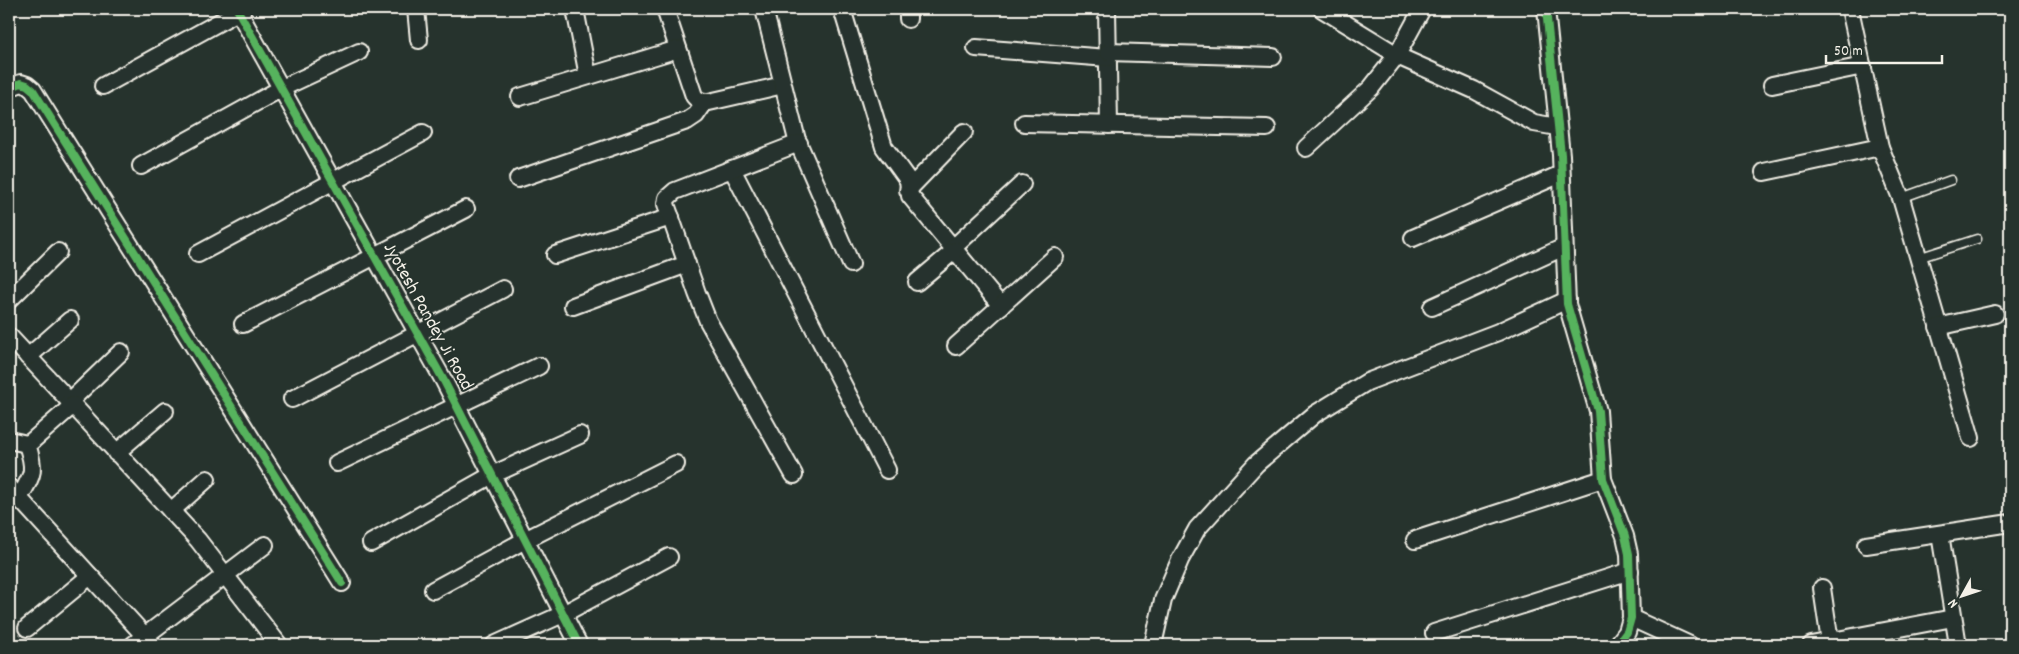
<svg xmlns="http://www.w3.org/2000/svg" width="2019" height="654" font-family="Dekko,sans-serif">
<rect width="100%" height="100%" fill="#26332d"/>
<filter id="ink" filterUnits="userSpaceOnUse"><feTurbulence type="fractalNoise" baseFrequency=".02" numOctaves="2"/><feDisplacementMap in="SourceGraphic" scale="10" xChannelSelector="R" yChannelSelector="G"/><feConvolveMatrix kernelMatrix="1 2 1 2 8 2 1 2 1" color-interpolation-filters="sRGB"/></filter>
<g filter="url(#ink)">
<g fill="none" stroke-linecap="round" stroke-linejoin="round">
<g stroke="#f4f1e8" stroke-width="11">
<g id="service">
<path d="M1901 198 1951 180"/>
<path d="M1918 258 1977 239"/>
</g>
</g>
<g stroke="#f4f1e8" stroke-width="20">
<g id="minor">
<path d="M237 9 444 381 579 645"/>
<path d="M416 9 419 40"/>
<path d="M575 9 588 76"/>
<path d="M665 9 694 96C698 101 702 102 709 102L783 85"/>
<path d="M764 9 797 140 851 264"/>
<path d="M842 9 884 147 908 180 910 196 1001 306"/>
<path d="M1107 9 1109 125"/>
<path d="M1322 9 1402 58 1474 90 1534 123 1557 127"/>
<path d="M1546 9 1561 155 1567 304 1598 411 1603 479 1625 536 1629 554 1631 618 1627 632 1617 645"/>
<path d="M1850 9 1880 147 1901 198 1971 438"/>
<path d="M908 19V9"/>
<path d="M976 48 1108 58"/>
<path d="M1108 52 1273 57"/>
<path d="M1772 85 1863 66"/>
<path d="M103 86 243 9"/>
<path d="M9 88 21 83 27 85 33 90 342 583"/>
<path d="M520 97 678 49"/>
<path d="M1024 123 1267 128"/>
<path d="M1306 148 1371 88 1397 55 1422 9"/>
<path d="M141 166 282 88 359 52"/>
<path d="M732 169 887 470"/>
<path d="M1764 172 1880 147"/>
<path d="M518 179 687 121 696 115 705 102"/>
<path d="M908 190 964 132"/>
<path d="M1413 238 1561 174"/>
<path d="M953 248 1022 184"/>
<path d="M198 254 423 133"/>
<path d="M555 255 671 217"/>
<path d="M917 282 955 250"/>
<path d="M9 300 58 252"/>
<path d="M573 306 687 264"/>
<path d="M1432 307 1564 247"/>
<path d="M243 324 466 209"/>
<path d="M1938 327 1995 314"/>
<path d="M9 336 198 540 279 645"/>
<path d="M956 346 1055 257"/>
<path d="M28 357 70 320"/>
<path d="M292 399 503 289"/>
<path d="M69 402 121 352"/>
<path d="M9 440 27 444 32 441 73 405"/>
<path d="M116 453 165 411"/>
<path d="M337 463 539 366"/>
<path d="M794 475 708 321 697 293 666 204 667 198 675 191 799 143"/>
<path d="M9 487 153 645"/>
<path d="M19 498C33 474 36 472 27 444"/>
<path d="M171 511 207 479"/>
<path d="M1940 534 1958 645"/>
<path d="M1415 540 1603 479"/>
<path d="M371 543 492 475 580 435"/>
<path d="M1866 545 2010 523"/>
<path d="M1822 588 1830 642"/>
<path d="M433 590 525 540 676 464"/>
<path d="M1631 618 1690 645"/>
<path d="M27 628 90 576"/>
<path d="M1434 633 1630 571"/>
<path d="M133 645 265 545"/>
<path d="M494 645 563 614 669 557"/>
<path d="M1153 645 1163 600 1180 560 1197 529 1256 464 1315 414 1367 382 1498 332 1567 300"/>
<path d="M1811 645 1953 618"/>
</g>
</g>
<use href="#service" stroke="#26332d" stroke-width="8"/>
<use href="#minor" stroke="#26332d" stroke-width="16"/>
<g stroke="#26332d" stroke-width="11">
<g id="cycleway">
<path d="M237 9 444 381 579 645"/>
<path d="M1546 9 1561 155 1567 304 1598 411 1603 479 1625 536 1629 554 1631 618 1627 632 1617 645"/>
<path d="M9 88 21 83 27 85 33 90 342 583"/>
</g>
</g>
<use href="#cycleway" stroke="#56b35d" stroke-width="8"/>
</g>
</g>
<g text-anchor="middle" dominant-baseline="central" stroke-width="4" stroke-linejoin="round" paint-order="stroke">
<g font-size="19" fill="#f4f1e8" stroke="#26332d">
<text transform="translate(427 317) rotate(61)">Jyotesh Pandey Ji Road</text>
</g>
</g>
<rect width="2019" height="654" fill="none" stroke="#26332d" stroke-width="30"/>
<rect x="15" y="15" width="1989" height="624" fill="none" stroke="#f4f1e8" stroke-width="2" filter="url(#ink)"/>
<g transform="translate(1962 596) rotate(230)" stroke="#26332d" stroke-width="4" paint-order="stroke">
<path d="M0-4L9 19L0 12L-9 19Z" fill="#f4f1e8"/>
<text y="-8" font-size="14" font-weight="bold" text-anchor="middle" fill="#f4f1e8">N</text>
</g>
<path d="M1826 55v8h116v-8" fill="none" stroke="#f4f1e8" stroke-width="2.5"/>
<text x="1834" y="55" font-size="15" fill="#f4f1e8" stroke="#26332d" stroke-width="4" paint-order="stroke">50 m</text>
</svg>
